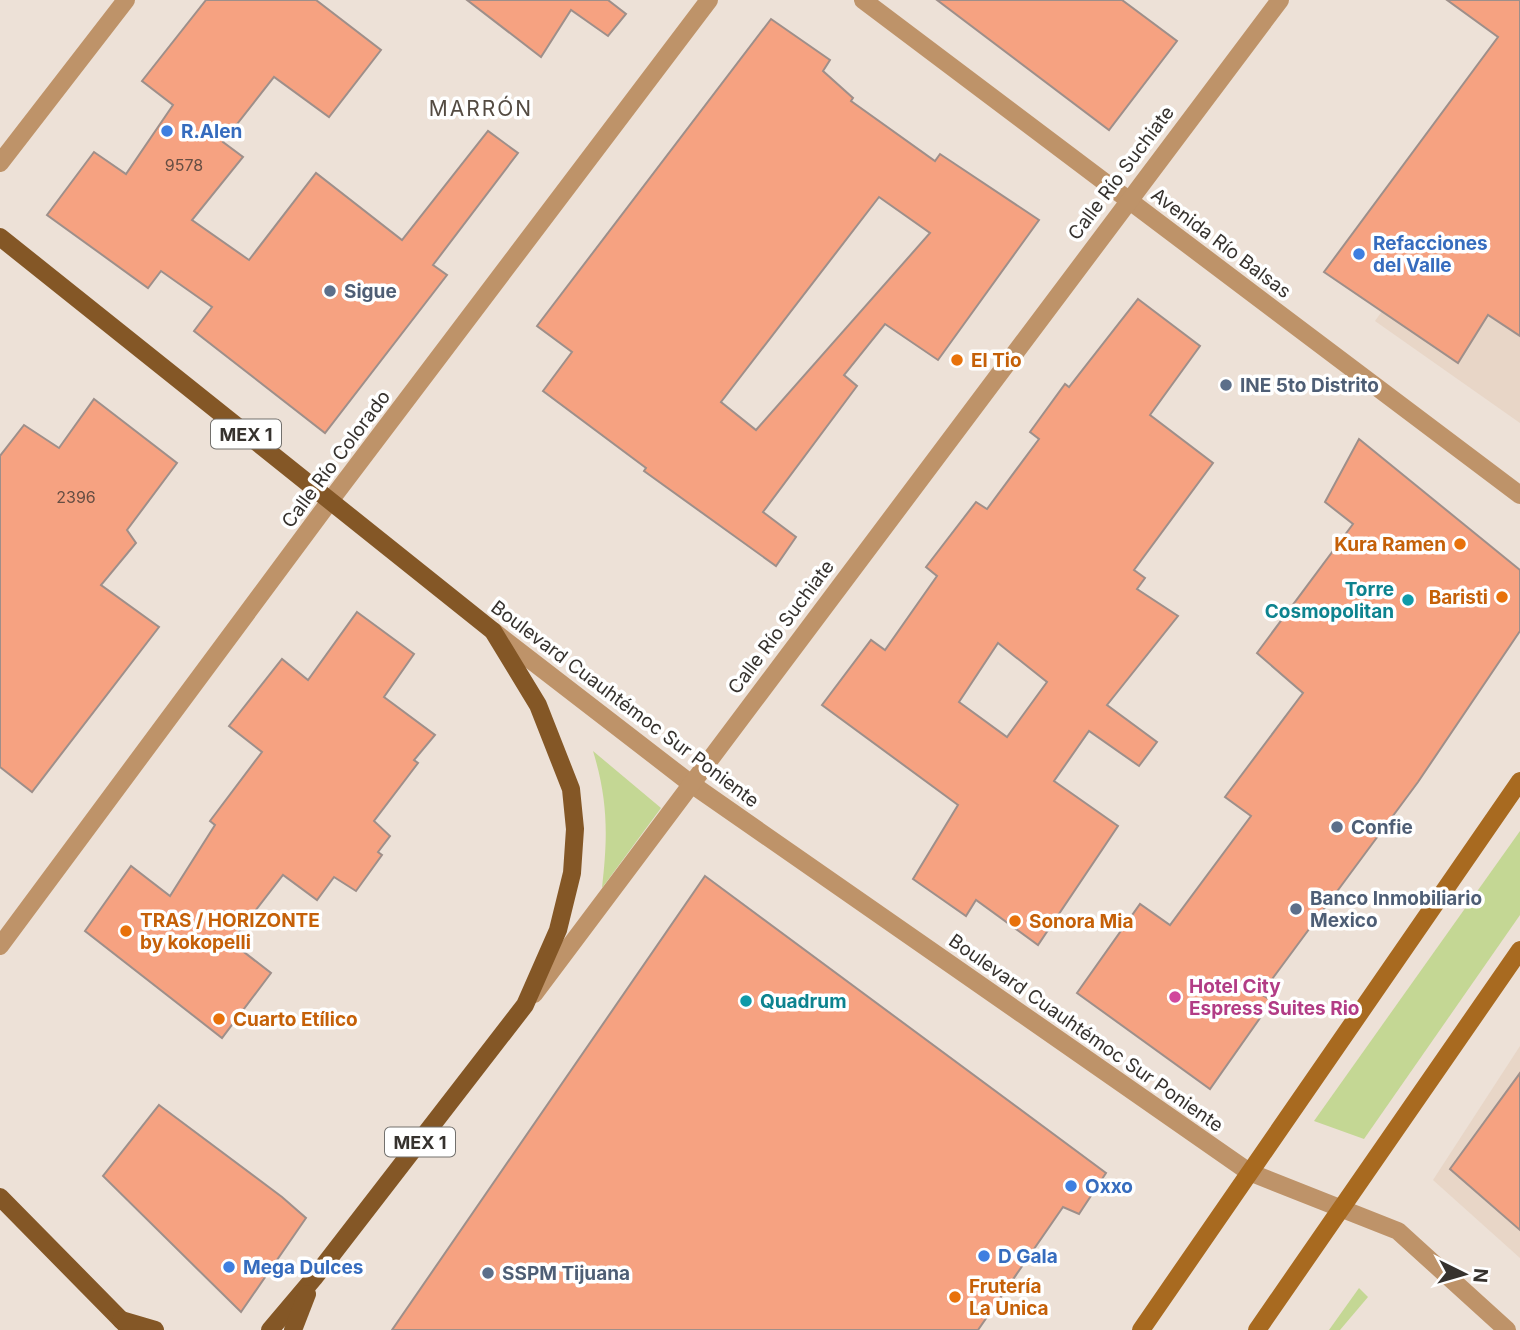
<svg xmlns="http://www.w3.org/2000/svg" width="1520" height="1330" font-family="Inter,sans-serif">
<rect width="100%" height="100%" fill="#ede1d7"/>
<g fill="#e8d6c7">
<path d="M1520 119V423L1375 321Z"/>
<path d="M1520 1046V1258L1433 1180Z"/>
</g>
<g fill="#c4d794">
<path d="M593 751 661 808 602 888C608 836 608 800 593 751Z"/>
<path d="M1520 831V915L1364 1139 1314 1121Z"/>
<path d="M1359 1288 1368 1297 1340 1330H1329Z"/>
</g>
<g fill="#f6a281" stroke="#9e8f8a" stroke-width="2" fill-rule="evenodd">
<path d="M206 0H316L381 50 329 117 274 77 223 142 243 157 192 220 249 260 316 173 402 240 488 131 518 153 433 265 447 275 325 433 194 331 212 307 161 271 148 288 47 215 94 152 126 174 173 105 142 81Z"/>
<path d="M467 0H608L626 14 608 36 571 10 541 57Z"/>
<path d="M937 0H1122L1177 41 1109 130Z"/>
<path d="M1447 0H1520V336L1488 315 1458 363 1324 272 1498 37Z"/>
<path d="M771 19 830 60 823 71 853 98 851 101 935 161 940 154 1039 220 938 360 885 324 844 375 857 386 763 512 796 537 776 566 644 471 646 468 543 391 572 352 537 326ZM879 197 930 233 756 430 721 402Z"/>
<path d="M1138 299 1200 346 1150 415 1213 463 1134 570 1145 578 1137 589 1178 616 1107 705 1157 742 1139 766 1089 731 1054 781 1118 826 1038 945 976 900 966 916 913 879 958 805 822 705 871 640 885 650 937 576 926 567 976 502 987 509 1039 439 1030 432 1065 384 1069 387ZM998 643 1047 682 1007 737 959 702Z"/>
<path d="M94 399 177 463 127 530 136 543 101 585 159 627 32 792 0 767V456L24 425 59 448Z"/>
<path d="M1359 439 1520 570V631L1418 782 1261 994 1272 1001 1210 1089 1077 993 1140 904 1170 925 1251 816 1225 797 1303 693 1257 653 1353 524 1325 502Z"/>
<path d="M357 612 414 654 384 697 435 735 414 760 418 763 374 821 390 836 378 852 382 855 356 891 334 877 317 900 283 875 231 942 271 973 222 1038 85 931 131 866 170 896 215 825 210 821 262 752 229 726 282 659 308 680Z"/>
<path d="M705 876 1106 1173 1079 1214 1063 1207 978 1330H392Z"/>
<path d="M1520 1073V1230L1450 1169Z"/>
<path d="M159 1105 282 1197 306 1218 241 1312 103 1176Z"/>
</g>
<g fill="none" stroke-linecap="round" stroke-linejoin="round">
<g stroke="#be9369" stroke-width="18">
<path d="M863 0 1520 495"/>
<path d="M0 163 126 0"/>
<path d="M0 946 330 501 709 0"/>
</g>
<g stroke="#be9369" stroke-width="18">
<path d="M493 631 690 783 1249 1172 1398 1231 1507 1330"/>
<path d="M534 994 1280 0"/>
</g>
<g stroke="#a86a20" stroke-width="18">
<path d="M1141 1330 1520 781"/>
<path d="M1257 1330 1520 950"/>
</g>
<g stroke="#845726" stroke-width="18">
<path d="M0 237 493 631 538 705 571 789 575 829 572 873 558 930 525 1005 314 1278 270 1330"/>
<path d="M0 1197 131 1330"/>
<path d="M121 1320 155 1330"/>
<path d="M293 1330 307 1294"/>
</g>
</g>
<g fill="#3f7fe0" stroke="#fff" stroke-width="2.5">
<circle cx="167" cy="131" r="7"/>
<circle cx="1359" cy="254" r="7"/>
<circle cx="1071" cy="1186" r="7"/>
<circle cx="984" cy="1256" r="7"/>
<circle cx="229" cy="1267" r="7"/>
</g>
<g fill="#5c6f8a" stroke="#fff" stroke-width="2.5">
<circle cx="330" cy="291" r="7"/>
<circle cx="1226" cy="385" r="7"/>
<circle cx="1337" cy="827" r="7"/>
<circle cx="1296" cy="909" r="7"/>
<circle cx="488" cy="1273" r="7"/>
</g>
<g fill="#e8710a" stroke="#fff" stroke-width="2.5">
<circle cx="957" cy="360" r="7"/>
<circle cx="1460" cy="544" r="7"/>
<circle cx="1502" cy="597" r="7"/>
<circle cx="1015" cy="921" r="7"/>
<circle cx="126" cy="931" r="7"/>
<circle cx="219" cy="1019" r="7"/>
<circle cx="955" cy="1297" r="7"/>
</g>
<g fill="#0f9aa8" stroke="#fff" stroke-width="2.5">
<circle cx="1408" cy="600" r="7"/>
<circle cx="746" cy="1001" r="7"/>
</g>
<circle fill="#d1479c" stroke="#fff" stroke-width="2.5" cx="1175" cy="997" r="7"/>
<g text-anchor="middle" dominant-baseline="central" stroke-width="7" stroke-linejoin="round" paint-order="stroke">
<g font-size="16" fill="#664e43">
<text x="184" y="165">9578</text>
<text x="76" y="497">2396</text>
</g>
<g fill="#fff" stroke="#72706d" stroke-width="2">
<rect x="211" y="419.5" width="70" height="29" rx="5"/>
<rect x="385" y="1127.5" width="70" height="29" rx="5"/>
</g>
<g font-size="18" font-weight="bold" fill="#36322e">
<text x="246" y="434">MEX 1</text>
<text x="420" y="1142">MEX 1</text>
</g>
<g font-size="19" font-weight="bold" fill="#366cbe" stroke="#fff" text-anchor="start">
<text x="181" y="131">R.Alen</text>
<text x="1373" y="243">Refacciones<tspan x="1373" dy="22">del Valle</tspan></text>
<text x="1085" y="1186">Oxxo</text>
<text x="998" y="1256">D Gala</text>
<text x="243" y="1267">Mega Dulces</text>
</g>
<g font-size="19" fill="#36322e" stroke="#fff">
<text transform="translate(1121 173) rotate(-53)">Calle Río Suchiate</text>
<text transform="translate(1221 243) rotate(37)">Avenida Río Balsas</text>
<text transform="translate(336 459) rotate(-53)">Calle Río Colorado</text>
<text transform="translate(781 627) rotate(-53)">Calle Río Suchiate</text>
<text transform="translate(625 704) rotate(37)">Boulevard Cuauhtémoc Sur Poniente</text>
<text transform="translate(1086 1033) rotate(35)">Boulevard Cuauhtémoc Sur Poniente</text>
</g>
<g font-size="19" font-weight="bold" fill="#4e5e75" stroke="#fff" text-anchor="start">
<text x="344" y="291">Sigue</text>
<text x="1240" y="385">INE 5to Distrito</text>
<text x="1351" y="827">Confie</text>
<text x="1310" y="898">Banco Inmobiliario<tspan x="1310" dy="22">Mexico</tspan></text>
<text x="502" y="1273">SSPM Tijuana</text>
</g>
<g font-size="19" font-weight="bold" fill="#c56008" stroke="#fff" text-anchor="start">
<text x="971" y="360">El Tio</text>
<text x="1446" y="544" text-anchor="end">Kura Ramen</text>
<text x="1488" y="597" text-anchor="end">Baristi</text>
<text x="140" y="920">TRAS / HORIZONTE<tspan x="140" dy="22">by kokopelli</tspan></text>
<text x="1029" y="921">Sonora Mia</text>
<text x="233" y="1019">Cuarto Etílico</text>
<text x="969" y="1286">Frutería<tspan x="969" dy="22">La Unica</tspan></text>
</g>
<g font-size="19" font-weight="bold" fill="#0d838f" stroke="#fff" text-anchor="end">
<text x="1394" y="589">Torre<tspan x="1394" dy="22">Cosmopolitan</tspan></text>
<text x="760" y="1001" text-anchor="start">Quadrum</text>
</g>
<g font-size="19" font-weight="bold" fill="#b23c85" stroke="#fff" text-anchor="start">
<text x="1189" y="986">Hotel City<tspan x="1189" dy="22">Espress Suites Rio</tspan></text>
</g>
<g font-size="21" letter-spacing="2" fill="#544b42" stroke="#fff">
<text x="481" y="108">MARRÓN</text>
</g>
</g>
<g transform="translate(1464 1274) rotate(95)" stroke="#ffffff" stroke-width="5" paint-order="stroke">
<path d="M0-5L12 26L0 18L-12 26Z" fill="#36322e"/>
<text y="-10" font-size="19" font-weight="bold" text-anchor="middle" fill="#36322e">N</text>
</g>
</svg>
